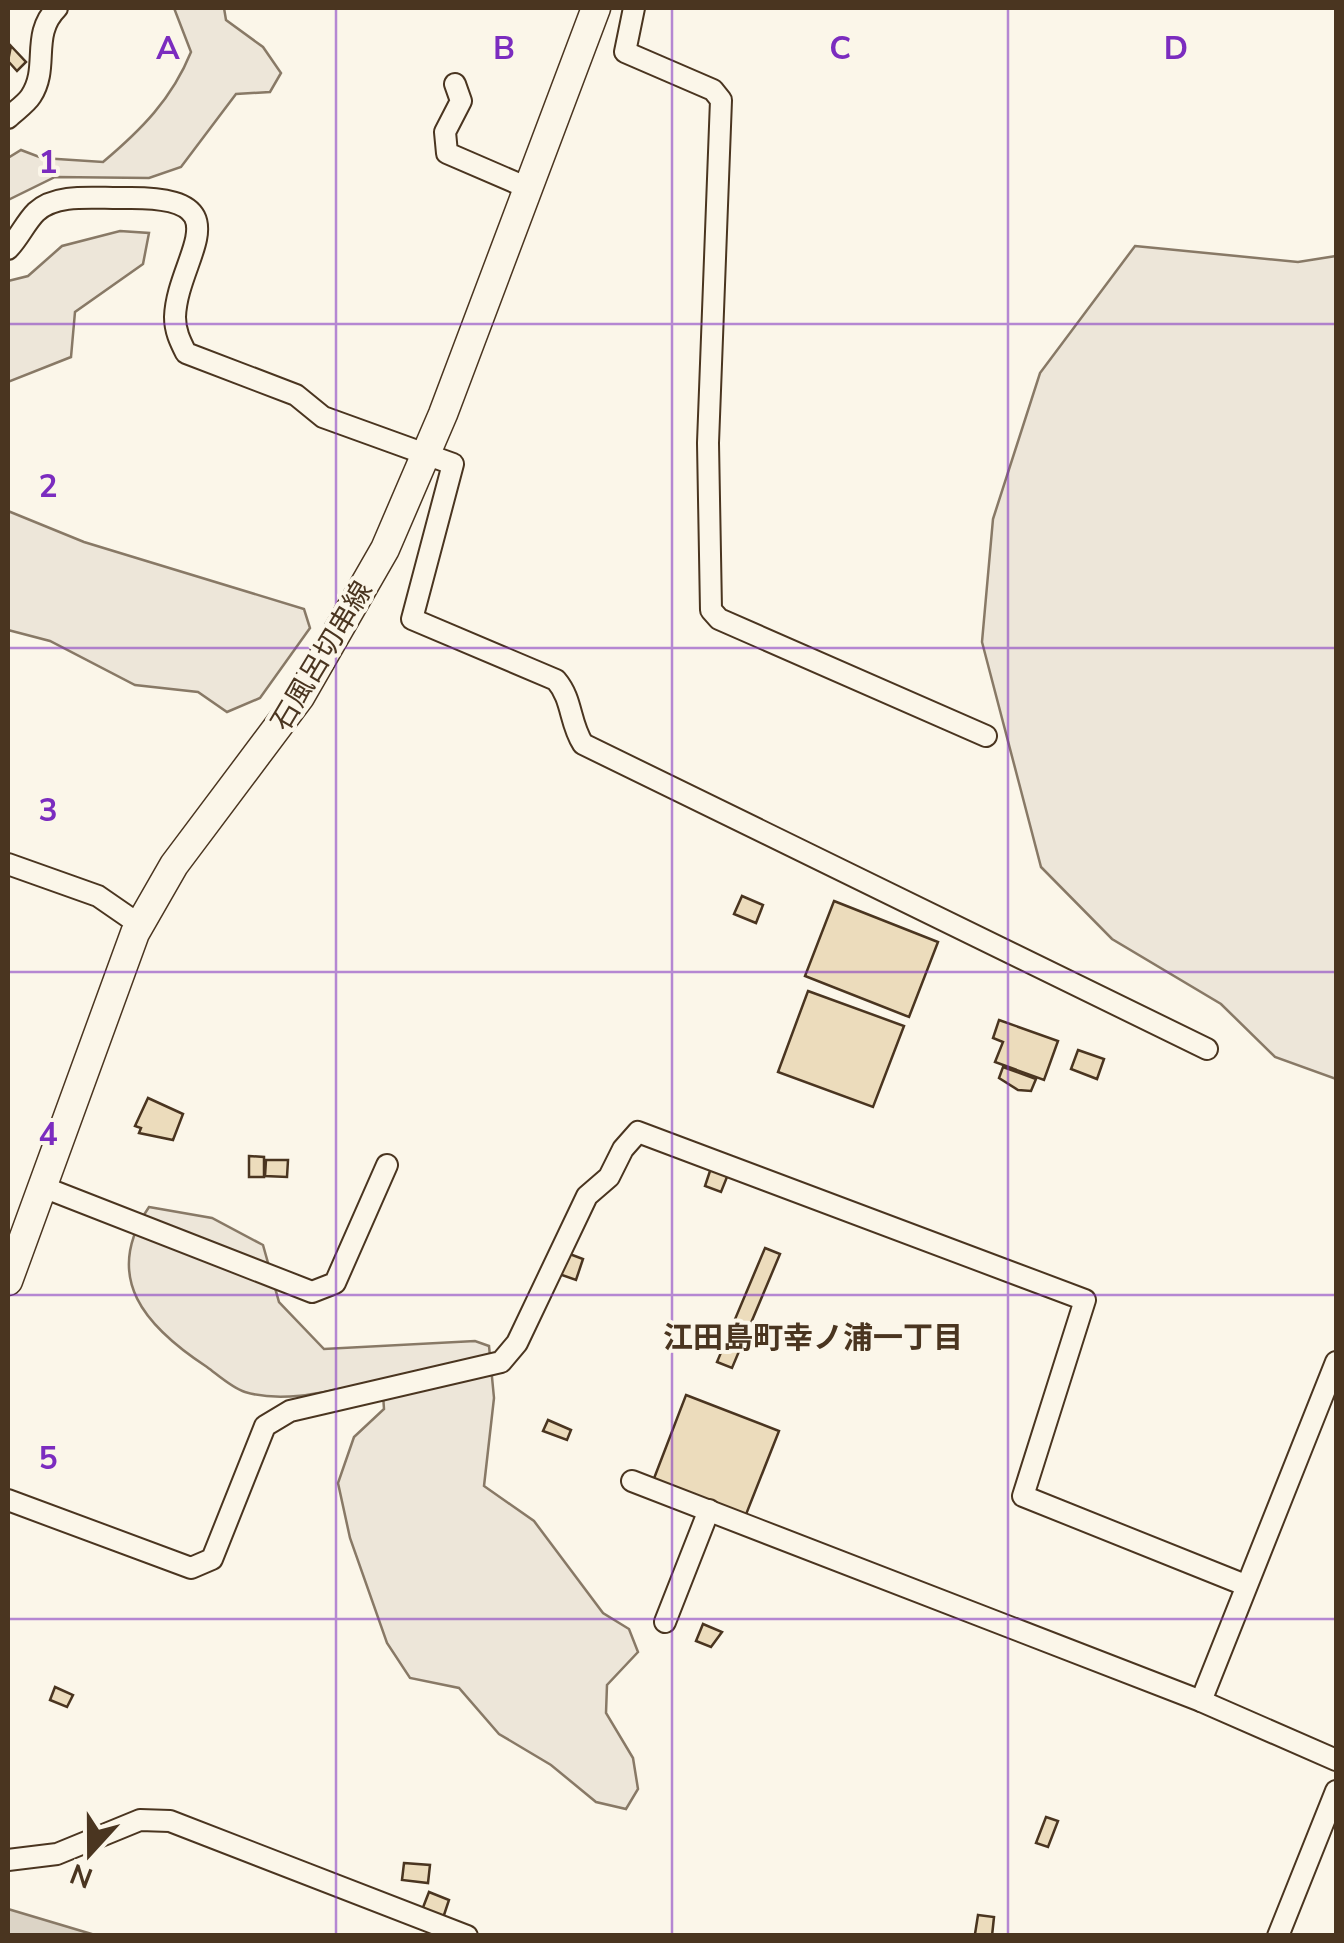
<svg xmlns="http://www.w3.org/2000/svg" width="1344" height="1943" font-family="'Nunito Sans','Noto Sans JP',sans-serif">
<rect width="100%" height="100%" fill="#fbf6e9"/>
<g fill="#ede6d9" stroke="#887966" stroke-width="2.5">
<path d="M174 8H224L226 20 263 47 281 73 270 92 236 94 181 167 149 178 55 177 8 200V158L21 150 42 158 103 162C141 130 172 99 191 52Z"/>
<path d="M120 231 149 233 143 264 75 312 71 357 8 382V281L28 276 62 246Z"/>
<path d="M1135 246 1298 262 1336 256V1079L1275 1057 1221 1004 1112 939 1041 867 982 642 993 519 1040 373Z"/>
<path d="M8 511 84 542 304 609 310 628 260 698 227 712 198 692 135 685 50 641 8 630Z"/>
<path d="M149 1207 212 1218 263 1245 279 1302 324 1349 475 1341 489 1346 494 1398 484 1486 534 1521 603 1613 629 1629 638 1652 607 1685 606 1713 633 1758 638 1789 626 1809 596 1802 551 1765 499 1734 459 1688 410 1678 387 1643 350 1538 338 1483 354 1437 384 1409 382 1380C340 1388 288 1405 245 1392 232 1388 218 1375 207 1367 146 1327 101 1278 149 1207Z"/>
</g>
<path fill="#dcd4c6" stroke="#887966" stroke-width="2.5" d="M8 1909 95 1935H8Z"/>
<g fill="#ecdcbc" stroke="#4a3520" stroke-width="2.5">
<path d="M11 46 26 62 17 71 8 61Z"/>
<path d="M742 896 763 905 756 923 734 914Z"/>
<path d="M834 901 938 942 909 1017 805 976Z"/>
<path d="M808 991 904 1026 873 1107 778 1072Z"/>
<path d="M999 1020 1058 1041 1044 1080 995 1062 1003 1042 993 1038Z"/>
<path d="M1078 1050 1104 1059 1097 1079 1071 1069Z"/>
<path d="M1003 1067 1036 1079 1031 1091 1018 1090 999 1078Z"/>
<path d="M148 1098 183 1114 173 1140 139 1133 141 1128 135 1126Z"/>
<path d="M249 1156 264 1157V1177H249Z"/>
<path d="M266 1160H288L287 1177 265 1176Z"/>
<path d="M712 1165 729 1172 721 1192 705 1186Z"/>
<path d="M765 1248 780 1254 732 1368 717 1362Z"/>
<path d="M567 1253 583 1259 576 1280 559 1274Z"/>
<path d="M686 1395 779 1431 745 1517 653 1481Z"/>
<path d="M548 1420 571 1430 567 1440 543 1431Z"/>
<path d="M703 1624 722 1632 711 1647 696 1641Z"/>
<path d="M55 1687 73 1695 67 1707 50 1700Z"/>
<path d="M1046 1817 1058 1821 1048 1847 1036 1843Z"/>
<path d="M404 1863 430 1865 428 1883 402 1880Z"/>
<path d="M429 1892 449 1900 443 1918 422 1910Z"/>
<path d="M978 1915 994 1917 992 1936 975 1934Z"/>
</g>
<g fill="none" stroke-linecap="round" stroke-linejoin="round">
<g stroke="#4a3520" stroke-width="24">
<g id="minor">
<path d="M634 8 625 52 713 90 721 100 708 443 711 610 719 619 986 736"/>
<path d="M455 84 461 101 445 132 447 153 528 188"/>
<path d="M8 118C15 111 26 104 31 96 50 67 30 35 57 8"/>
<path d="M8 249C19 238 25 223 36 212 57 192 98 199 125 198 248 196 177 256 175 317 175 331 180 341 186 353L296 395 323 417 453 464 412 619 556 680C573 700 569 722 583 744L1207 1049"/>
<path d="M8 864 98 896 140 925"/>
<path d="M43 1187 312 1292 335 1283 387 1165"/>
<path d="M632 1481 1201 1701 1336 1760"/>
<path d="M8 1500 191 1568 212 1559 265 1426 290 1411 501 1362 517 1343 587 1196 609 1177 623 1149 638 1132 1085 1300 1023 1496 1245 1585"/>
<path d="M665 1622 709 1510"/>
<path d="M1201 1701 1336 1362"/>
<path d="M8 1860 57 1854 140 1820 170 1821 467 1936"/>
<path d="M1278 1936 1336 1791"/>
</g>
</g>
<g stroke="#4a3520" stroke-width="31">
<path id="major" d="M8 1281 135 933 174 865 300 697 385 549 443 414 596 8"/>
</g>
<use href="#minor" stroke="#fbf6e9" stroke-width="20"/>
<use href="#major" stroke="#fbf6e9" stroke-width="28"/>
</g>
<path fill="none" stroke="#7b2cbf" stroke-width="2.5" stroke-opacity="0.55" d="M336 8V1936M672 8V1936M1008 8V1936M8 324H1336M8 648H1336M8 972H1336M8 1295H1336M8 1619H1336"/>
<g text-anchor="middle" dominant-baseline="central" stroke-width="8" stroke-linejoin="round" paint-order="stroke">
<g font-size="28" fill="#4a3520" stroke="#fbf6e9">
<text transform="translate(322 656) rotate(-59)">石風呂切串線</text>
</g>
<g font-size="30" font-weight="bold" fill="#4a3520" stroke="#fbf6e9">
<text x="813" y="1338">江田島町幸ノ浦一丁目</text>
</g>
</g>
<g font-size="32" text-anchor="middle" font-weight="bold" fill="#7b2cbf" stroke="#fbf6e9" stroke-width="8" stroke-linejoin="round" paint-order="stroke">
<text x="168" y="59">A</text>
<text x="504" y="59">B</text>
<text x="840" y="59">C</text>
<text x="1176" y="59">D</text>
<text x="48" y="173">1</text>
<text x="48" y="497">2</text>
<text x="48" y="821">3</text>
<text x="48" y="1145">4</text>
<text x="48" y="1469">5</text>
</g>
<rect width="1344" height="1943" fill="none" stroke="#4a3520" stroke-width="20"/>
<g transform="translate(90 1853) rotate(201)" stroke="#fbf6e9" stroke-width="8" paint-order="stroke">
<path d="M0-8L18 38L0 25L-18 38Z" fill="#4a3520"/>
<text y="-15" font-size="28" font-weight="bold" text-anchor="middle" fill="#4a3520">N</text>
</g>
</svg>
